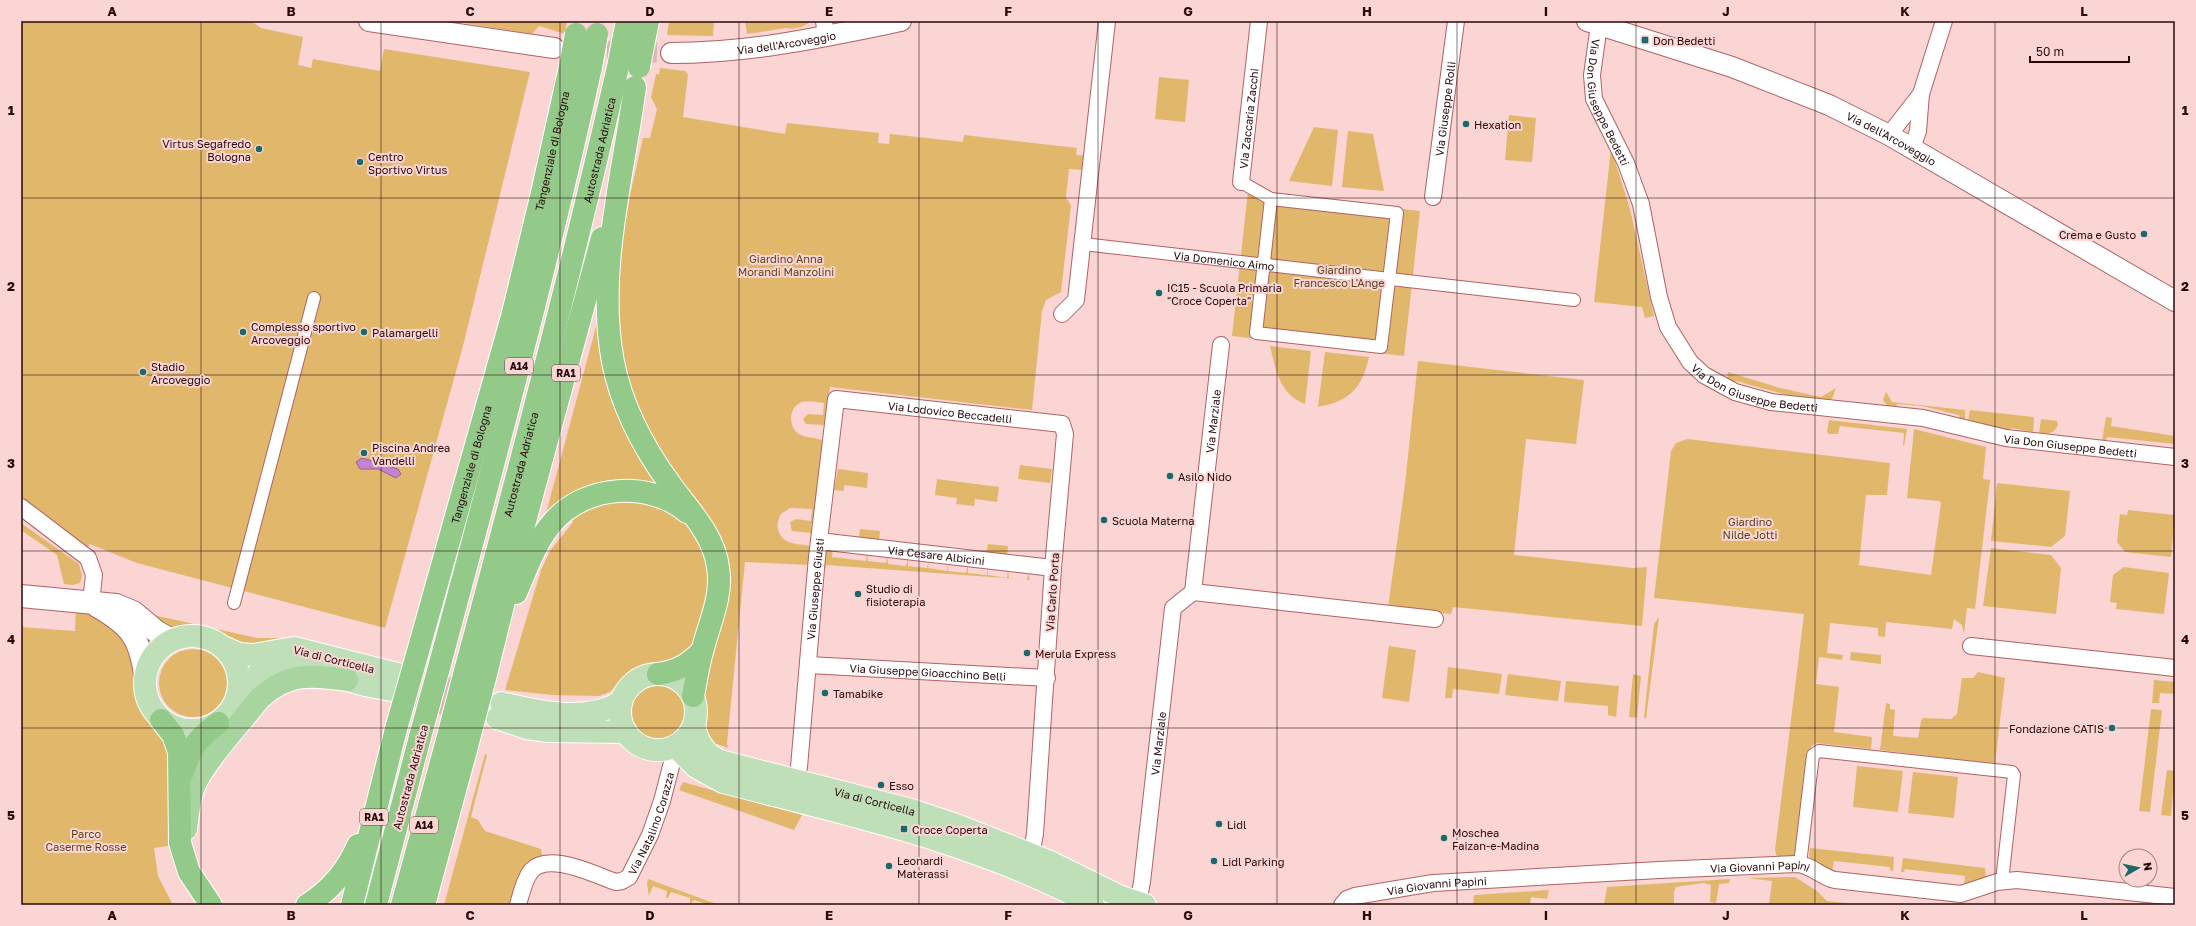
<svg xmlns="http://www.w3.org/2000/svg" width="2196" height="926" font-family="'Golos Text',sans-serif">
<rect width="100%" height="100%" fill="#fad5d4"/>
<g fill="#e1b76c">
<path d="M21 21H251L261 28 303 37 298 65 311 68 313 59 380 71 384 49 530 72 463 346 385 628 137 563 90 544 86 549 21 501Z"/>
<path d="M452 21H567L565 34 539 26 532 34Z"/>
<path d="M669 21H714L713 36 667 35Z"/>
<path d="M745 21H810C806 27 793 30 786 28L747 34Z"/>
<path d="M660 68 685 71 688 74 683 117 785 134 787 123 879 133 878 143 889 144 890 134 963 142 964 135 1077 148 1076 155 1088 156 1086 170 1069 169 1066 197 1071 206 1061 292 1046 300 1042 311 1032 410 830 387 826 423 824 425 806 424 803 419 808 414 823 415 824 403C817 402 809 400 802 402 788 407 788 427 799 434 805 438 814 437 821 440L823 444 814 524H811V527L813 528 811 533 792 531 790 522 796 519 811 521 812 509 790 508 781 514C778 519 777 524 778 529 782 546 798 543 810 546L809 565 745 562 727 743 728 748 717 744 714 747 706 731 707 711 703 692 725 601 662 460 628 392 616 308 621 250 630 195 643 138H650L657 109 651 97 656 74H659Z"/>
<path d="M1159 77 1189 80 1185 122 1155 119Z"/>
<path d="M1509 115 1536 118 1532 162 1505 160Z"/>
<path d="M1314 127 1338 130 1332 186 1289 181Z"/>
<path d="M1348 131 1373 134 1384 191 1342 187Z"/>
<path d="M1611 149 1630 209 1654 316 1645 318 1642 307 1594 302Z"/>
<path d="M1248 191 1420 211 1404 356 1232 336Z"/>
<path d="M600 312 667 491 654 490 545 517Z"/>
<path d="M1270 346 1311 351 1305 404C1279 394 1276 370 1270 346Z"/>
<path d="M1325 352 1369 357C1362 389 1349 401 1318 407Z"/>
<path d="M1418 361 1584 380 1576 444 1526 439 1514 555 1633 568 1647 567 1642 626 1453 607 1451 614 1388 608 1405 484Z"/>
<path d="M1728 372 1780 388 1821 397 1836 388 1832 399C1812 405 1757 386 1736 381L1733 382 1727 379Z"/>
<path d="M1886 392 1892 402 1965 410V420L1960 419 1959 415 1922 406 1897 404 1896 408 1888 407 1883 400Z"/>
<path d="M1970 410 2034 417 2033 432 2011 428 2009 431 1968 421Z"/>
<path d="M2106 417 2112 418 2111 426 2175 436V444L2107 437 2106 441H2102Z"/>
<path d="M2041 419 2057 421 2058 425C2054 434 2048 434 2039 434Z"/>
<path d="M1829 420 1907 429 1904 446H1903L1904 433 1840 426 1838 434H1829L1827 432Z"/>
<path d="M1914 429 1986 447 1983 479 1990 480 1975 609 1967 608 1964 634 1962 625 1954 619 1952 629 1886 622 1885 637 1878 636V628L1830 623 1827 653 1843 655 1842 660 1819 657 1816 684 1839 687 1834 732 1872 737 1871 749 1817 743 1811 746 1797 856 1777 857 1775 850 1804 614 1654 598 1671 451 1676 443 1687 439 1890 463 1887 495H1866L1859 565 1931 575 1941 503 1939 501 1907 498Z"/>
<path d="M1020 465 1052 469 1050 483 1018 479Z"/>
<path d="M838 469 868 473 867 488 844 485V491L834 490Z"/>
<path d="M937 479 999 487 997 502 975 499 974 506 956 504 957 498 935 495Z"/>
<path d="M1997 483 2070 491 2065 536 2051 547 1991 541Z"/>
<path d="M607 500 650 502 682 520 696 536 708 565 710 594 688 655 652 667 630 671 610 692 599 696 552 695 505 690 541 570 550 551 573 522 571 520 578 514Z"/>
<path d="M2128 510 2175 515 2171 557 2125 552 2117 542 2120 514 2127 515Z"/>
<path d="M21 523 79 564 82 576 80 583 73 585 64 584 57 555 21 530Z"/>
<path d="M860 529 880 531 879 541 859 538Z"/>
<path d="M988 544 1008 546 1007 556 986 553Z"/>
<path d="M833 548 832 557 866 561 867 553 868 561 886 563 887 556 888 564 906 566 908 558V566L927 568 929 560 928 568 947 571 948 563V571L966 573 968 565V573L987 575 988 567V575L1007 578 1008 569 1009 578 1027 580 1028 574 1030 580 826 565V568L824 567V552L827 549Z"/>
<path d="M1991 548 2051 555 2061 568 2056 614 1983 606Z"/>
<path d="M2124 567 2169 573 2164 614 2116 609 2117 603 2110 602 2113 575Z"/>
<path d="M76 607 94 613 126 641 138 670 139 687 143 706 151 720 170 740 174 784 168 846 154 848 158 876 173 905H21V627L75 631Z"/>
<path d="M149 614 257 638H286L273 639 257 644 244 646 212 631 199 628 173 630Z"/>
<path d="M1659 617 1646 719 1644 717 1654 624Z"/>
<path d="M1389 646 1416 650 1409 702 1382 698Z"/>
<circle cx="193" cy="683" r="34"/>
<path d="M1851 652 1881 655V664L1850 660Z"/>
<path d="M1448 667 1502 674 1499 694 1453 689 1452 698H1445Z"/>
<path d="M1978 672 2005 678 1995 764 1880 750 1886 703 1890 704V709L1895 710 1893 736 1918 738 1921 721 1923 718 1951 719 1957 714 1962 678H1973Z"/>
<path d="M1508 674 1561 681 1558 701 1505 695Z"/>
<path d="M1633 674 1641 676 1637 718 1629 717Z"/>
<path d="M2154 680 2175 682V694L2160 693 2159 703H2152Z"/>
<path d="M1566 681 1619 686 1616 717 1608 715V706L1564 702Z"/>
<circle cx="658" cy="712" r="28"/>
<path d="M2151 709 2162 710 2150 812 2139 811Z"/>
<path d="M485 754 487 755 471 817 478 820 485 831 541 849 542 856C516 869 518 879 509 905H444Z"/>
<path d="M1857 766 1903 771 1898 812 1853 807Z"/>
<path d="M2167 770 2175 771 2171 816 2161 815Z"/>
<path d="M1913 772 1958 777 1954 818 1908 813Z"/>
<path d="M683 782 802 815 794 830 679 790Z"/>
<path d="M1810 848 1894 857 1893 871 1890 870V867L1834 861 1832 871 1809 857Z"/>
<path d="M1903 858 1985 868 1986 877 1964 886 1965 876 1905 869 1904 872H1901Z"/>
<path d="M1795 877 1817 891 1827 901 1863 905H1769L1772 881 1747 878Z"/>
<path d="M648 879 719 905H709L694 900 690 905V898L671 892 668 898 666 897 667 891 653 886 649 896 647 884Z"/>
<path d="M1730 879 1729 883 1719 884 1716 903 1710 902 1711 885 1703 883 1676 887 1674 892V905H1604L1607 887Z"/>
<path d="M1549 890 1547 899 1531 897 1530 905H1473L1474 895Z"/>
</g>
<path fill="#c284ce" stroke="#945f94" d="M362 458 398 469 401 474 396 478 378 469H360L356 462Z"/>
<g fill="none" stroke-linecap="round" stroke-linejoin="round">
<path stroke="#dab6b6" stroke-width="20" stroke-dasharray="20 10" stroke-linecap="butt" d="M577 50 671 53"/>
<g stroke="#dab6b6" stroke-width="22" stroke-dasharray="22 11" stroke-linecap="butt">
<path d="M401 675 477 696"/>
<path d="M397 691 475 712"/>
</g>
<g stroke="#b16161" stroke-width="14">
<g id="pedestrian">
<path d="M1241 182 1271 199"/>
<path d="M1271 199 1397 213 1381 347 1256 333Z"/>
<path id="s1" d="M1083 244 1574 300"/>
<path d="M234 603 314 298"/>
<path d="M1800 864 1813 755 1819 751 2012 772 2014 775 2002 881"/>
</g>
</g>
<g stroke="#b16161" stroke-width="18">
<g id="minor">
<path d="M824 21 826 37"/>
<path id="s2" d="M1599 25 1592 75 1594 99 1626 163 1641 204 1659 297 1668 327 1690 362 1704 375 1735 392 1771 402 1923 418 2006 438 2175 457"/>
<path d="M1889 135 1921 94"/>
<path d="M1912 148 1918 131 1921 94 1944 21"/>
<path id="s3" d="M1241 182 1259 21"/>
<path id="s4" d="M1433 197 1456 21"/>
<path d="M1062 314 1076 300 1107 21"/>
<path d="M21 507 88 558 94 575 91 602"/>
<path id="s5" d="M819 541 1053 568"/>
<path id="s6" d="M1193 592 1221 345"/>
<path d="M1971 646 2175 668"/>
<path id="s7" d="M809 665 1047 678"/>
<path id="s8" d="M796 780 799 767 817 557 836 399 1062 424 1065 434 1053 568 1035 834 1031 854"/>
<path id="s9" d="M1135 902 1140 892 1142 882 1173 608 1193 592 1435 619"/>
<path id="s10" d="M518 905C521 894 524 880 531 871 548 851 595 875 616 882L622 881 629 877 650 835 662 801 676 747"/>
<path id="s11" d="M1342 905 1347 899 1355 896 1433 883 1659 870 1797 864C1812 865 1821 877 1835 880L1961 894 1997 882 2017 880 2175 897"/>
</g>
</g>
<g stroke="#b16161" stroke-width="22">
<g id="tertiary">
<path d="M369 21 554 48"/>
<path id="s12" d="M1587 21 1732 67 1829 105 1889 135 2175 301"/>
<path id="s13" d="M671 53C751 53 823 37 901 21"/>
</g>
</g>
<g stroke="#b16161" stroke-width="24">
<g id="secondary">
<path d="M21 596 116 605 133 612 157 632 172 640"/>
<path d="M97 606C130 625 140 637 145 675"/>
</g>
</g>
<g stroke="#fff" stroke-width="24">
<g id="primary">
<circle cx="192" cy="683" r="47"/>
<path d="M221 646 239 654 253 655 294 648 401 675"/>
<circle cx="658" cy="712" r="38"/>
<path d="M239 693 257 675 267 669 290 664 365 685 397 691"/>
<path d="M501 703C539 712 585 723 621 702"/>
<path d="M497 718 527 728 548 731 626 732"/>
<path id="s14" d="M694 724C696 740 705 754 720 761L911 810 956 825 1050 862 1121 897 1145 905"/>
<path d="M676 747 696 767 723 782C849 815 978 842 1093 905"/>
</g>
</g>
<g stroke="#fff" stroke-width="24">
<path id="trunk" d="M186 829C188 814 189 798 195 784 209 756 240 724 260 698 289 672 310 675 347 680"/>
</g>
<g stroke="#fff" stroke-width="24">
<g id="motorway">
<path d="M624 36 627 21"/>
<path d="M645 36 648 21"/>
<path d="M635 87C623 177 596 272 613 362 622 408 643 447 670 484 688 509 714 535 718 567 723 597 709 623 702 652 698 666 696 681 693 696"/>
<path d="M516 593C526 570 536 541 553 522 585 485 649 480 687 512"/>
<path id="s15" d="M417 655 513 313 542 193 570 67"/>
<path d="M440 664C493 466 547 267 591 67"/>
<path id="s16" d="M465 671C519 471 572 269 618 67"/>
<path d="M658 674C678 671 688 665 702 651"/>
<path d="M485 678 512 569 602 238"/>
<path d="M161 720 173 735 179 752 180 843 189 872 211 905"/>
<path d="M183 772C191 747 197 739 218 723"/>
<path d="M307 905C331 890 347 871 358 845"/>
<path d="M352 905 396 729"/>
<path d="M376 905 420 737"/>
<path d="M402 905 446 744"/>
<path d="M424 905 466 750"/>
</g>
</g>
<use href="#pedestrian" stroke="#fff" stroke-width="12"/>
<use href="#minor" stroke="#fff" stroke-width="16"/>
<use href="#tertiary" stroke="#fff" stroke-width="20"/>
<use href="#secondary" stroke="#fff" stroke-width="22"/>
<use href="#primary" stroke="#bedfb8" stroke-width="22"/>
<use href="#trunk" stroke="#a8d4a0" stroke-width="22"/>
<use href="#motorway" stroke="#93ca89" stroke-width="22"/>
<g stroke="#fff" stroke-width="24" stroke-linecap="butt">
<g id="motorway-bridge">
<path d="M570 67 576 34"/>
<path d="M591 67 597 34"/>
<path d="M618 67 624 36"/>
<path d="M639 67 645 36"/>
<path d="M396 729 417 655"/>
<path d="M420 737 440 664"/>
<path d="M446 744 465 671"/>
<path d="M466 750 485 678"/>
</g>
</g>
<use href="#motorway-bridge" stroke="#93ca89" stroke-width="22"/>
</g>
<path fill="none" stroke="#28090b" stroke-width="1" stroke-opacity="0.55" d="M201 21V905M381 21V905M560 21V905M739 21V905M919 21V905M1098 21V905M1277 21V905M1457 21V905M1636 21V905M1815 21V905M1995 21V905M21 198H2175M21 375H2175M21 551H2175M21 728H2175"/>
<g fill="#1c696d" stroke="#fad5d4" stroke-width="1.5">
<rect x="1641" y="36" width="8" height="8" rx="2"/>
<circle cx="1466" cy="124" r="4"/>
<circle cx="259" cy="149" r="4"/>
<circle cx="360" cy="162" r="4"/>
<circle cx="2144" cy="234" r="4"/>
<circle cx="1159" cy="293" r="4"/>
<circle cx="243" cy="332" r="4"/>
<circle cx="364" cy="332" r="4"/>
<circle cx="143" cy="372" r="4"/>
<circle cx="364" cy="453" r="4"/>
<circle cx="1170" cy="476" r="4"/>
<circle cx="1104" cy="520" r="4"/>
<circle cx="858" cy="594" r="4"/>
<circle cx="1027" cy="653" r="4"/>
<circle cx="825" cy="693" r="4"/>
<circle cx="2112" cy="728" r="4"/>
<circle cx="881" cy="785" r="4"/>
<circle cx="1219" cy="824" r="4"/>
<rect x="900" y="825" width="8" height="8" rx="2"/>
<circle cx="1444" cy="838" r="4"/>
<circle cx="1214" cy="861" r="4"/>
<circle cx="889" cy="866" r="4"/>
</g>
<g text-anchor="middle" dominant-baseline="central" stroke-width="4" stroke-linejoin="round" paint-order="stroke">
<g fill="#fad5d4" stroke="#674647" stroke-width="1">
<rect x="505" y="358" width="28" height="16" rx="3"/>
<rect x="552" y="365" width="28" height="16" rx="3"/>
<rect x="360" y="809" width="28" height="16" rx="3"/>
<rect x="410" y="817" width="28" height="16" rx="3"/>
</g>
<g font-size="10" font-weight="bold" fill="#28090b">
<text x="519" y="366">A14</text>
<text x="566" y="373">RA1</text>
<text x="374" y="817">RA1</text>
<text x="424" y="825">A14</text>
</g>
<g font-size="11" fill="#28090b" stroke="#fad5d4" text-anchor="start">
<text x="1653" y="40">Don Bedetti</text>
<text x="1474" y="124">Hexation</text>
<text x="251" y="143" text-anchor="end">Virtus Segafredo<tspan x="251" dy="13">Bologna</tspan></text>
<text x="368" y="156">Centro<tspan x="368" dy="13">Sportivo Virtus</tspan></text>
<text x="2136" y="234" text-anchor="end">Crema e Gusto</text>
<text x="1167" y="287">IC15 - Scuola Primaria<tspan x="1167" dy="13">"Croce Coperta"</tspan></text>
<text x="251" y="326">Complesso sportivo<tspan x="251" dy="13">Arcoveggio</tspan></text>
<text x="372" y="332">Palamargelli</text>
<text x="151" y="366">Stadio<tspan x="151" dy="13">Arcoveggio</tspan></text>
<text x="372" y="447">Piscina Andrea<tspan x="372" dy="13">Vandelli</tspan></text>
<text x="1178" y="476">Asilo Nido</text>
<text x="1112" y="520">Scuola Materna</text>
<text x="866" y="588">Studio di<tspan x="866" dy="13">fisioterapia</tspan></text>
<text x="1035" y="653">Merula Express</text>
<text x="833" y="693">Tamabike</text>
<text x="2104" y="728" text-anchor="end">Fondazione CATIS</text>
<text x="889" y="785">Esso</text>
<text x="1227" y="824">Lidl</text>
<text x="912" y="829">Croce Coperta</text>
<text x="1452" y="832">Moschea<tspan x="1452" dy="13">Faizan-e-Madina</tspan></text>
<text x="897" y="860">Leonardi<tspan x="897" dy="13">Materassi</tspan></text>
<text x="1222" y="861">Lidl Parking</text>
</g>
<g font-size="11" fill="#28090b" stroke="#fad5d4">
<text stroke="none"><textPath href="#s13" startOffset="116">Via dell'Arcoveggio</textPath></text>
<text stroke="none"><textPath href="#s2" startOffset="81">Via Don Giuseppe Bedetti</textPath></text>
<text stroke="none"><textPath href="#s4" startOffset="89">Via Giuseppe Rolli</textPath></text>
<text stroke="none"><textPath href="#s3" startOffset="64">Via Zaccaria Zacchi</textPath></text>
<text stroke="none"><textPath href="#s12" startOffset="327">Via dell'Arcoveggio</textPath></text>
<text stroke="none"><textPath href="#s16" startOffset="538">Autostrada Adriatica</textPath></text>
<text stroke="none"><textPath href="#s15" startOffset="522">Tangenziale di Bologna</textPath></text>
<text stroke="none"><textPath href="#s1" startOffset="142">Via Domenico Aimo</textPath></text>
<text stroke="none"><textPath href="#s2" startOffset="429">Via Don Giuseppe Bedetti</textPath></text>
<text stroke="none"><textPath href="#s8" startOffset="498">Via Lodovico Beccadelli</textPath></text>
<text stroke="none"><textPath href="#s6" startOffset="172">Via Marziale</textPath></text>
<text stroke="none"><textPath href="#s2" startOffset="752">Via Don Giuseppe Bedetti</textPath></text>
<text stroke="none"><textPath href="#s16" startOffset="214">Autostrada Adriatica</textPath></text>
<text stroke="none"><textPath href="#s15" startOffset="198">Tangenziale di Bologna</textPath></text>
<text stroke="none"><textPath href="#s5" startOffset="118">Via Cesare Albicini</textPath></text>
<text stroke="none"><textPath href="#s8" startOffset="192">Via Giuseppe Giusti</textPath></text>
<text transform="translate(1052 592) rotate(-86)">Via Carlo Porta</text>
<text transform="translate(334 659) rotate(14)">Via di Corticella</text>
<text stroke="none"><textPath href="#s7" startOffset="119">Via Giuseppe Gioacchino Belli</textPath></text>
<text stroke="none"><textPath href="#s9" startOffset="161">Via Marziale</textPath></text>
<text transform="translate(410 777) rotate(-75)">Autostrada Adriatica</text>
<text stroke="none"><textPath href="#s14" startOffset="207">Via di Corticella</textPath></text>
<text stroke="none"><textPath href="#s10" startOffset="199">Via Natalino Corazza</textPath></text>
<text stroke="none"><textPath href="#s11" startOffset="423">Via Giovanni Papini</textPath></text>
<text stroke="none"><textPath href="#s11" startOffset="99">Via Giovanni Papini</textPath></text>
</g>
<g font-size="11" fill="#5a451f" stroke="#fad5d4">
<text x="786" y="258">Giardino Anna<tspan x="786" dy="13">Morandi Manzolini</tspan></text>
<text x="1339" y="269">Giardino<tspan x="1339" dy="13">Francesco L'Ange</tspan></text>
<text x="1750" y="521">Giardino<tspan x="1750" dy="13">Nilde Jotti</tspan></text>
<text x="86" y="833">Parco<tspan x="86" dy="13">Caserme Rosse</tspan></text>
</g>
</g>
<rect width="2196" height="926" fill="none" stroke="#fad5d4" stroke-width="44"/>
<g transform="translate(2138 868) rotate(81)"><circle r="19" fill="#fad5d4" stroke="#a68384"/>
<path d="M0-3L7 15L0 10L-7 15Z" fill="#1c696d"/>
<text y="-6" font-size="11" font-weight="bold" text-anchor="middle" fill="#28090b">N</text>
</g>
<path d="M2030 56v6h99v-6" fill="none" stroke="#28090b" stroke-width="2"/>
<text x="2036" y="56" font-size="12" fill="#28090b" stroke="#fad5d4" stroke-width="3" paint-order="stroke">50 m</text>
<rect x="22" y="22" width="2152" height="882" fill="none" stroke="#28090b" stroke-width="1.5"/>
<g font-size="13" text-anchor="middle" font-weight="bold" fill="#28090b">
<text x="112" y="16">A</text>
<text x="291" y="16">B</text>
<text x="470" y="16">C</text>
<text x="650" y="16">D</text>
<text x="829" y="16">E</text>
<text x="1008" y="16">F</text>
<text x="1188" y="16">G</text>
<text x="1367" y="16">H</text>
<text x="1546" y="16">I</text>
<text x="1726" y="16">J</text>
<text x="1905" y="16">K</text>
<text x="2084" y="16">L</text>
<text x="11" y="115">1</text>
<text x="2185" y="115">1</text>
<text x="11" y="291">2</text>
<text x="2185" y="291">2</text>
<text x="11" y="468">3</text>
<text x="2185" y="468">3</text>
<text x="11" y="644">4</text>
<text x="2185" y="644">4</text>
<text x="11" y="820">5</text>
<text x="2185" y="820">5</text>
<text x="112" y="920">A</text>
<text x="291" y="920">B</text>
<text x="470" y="920">C</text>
<text x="650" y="920">D</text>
<text x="829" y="920">E</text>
<text x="1008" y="920">F</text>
<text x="1188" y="920">G</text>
<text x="1367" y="920">H</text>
<text x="1546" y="920">I</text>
<text x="1726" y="920">J</text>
<text x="1905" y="920">K</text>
<text x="2084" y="920">L</text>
</g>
</svg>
